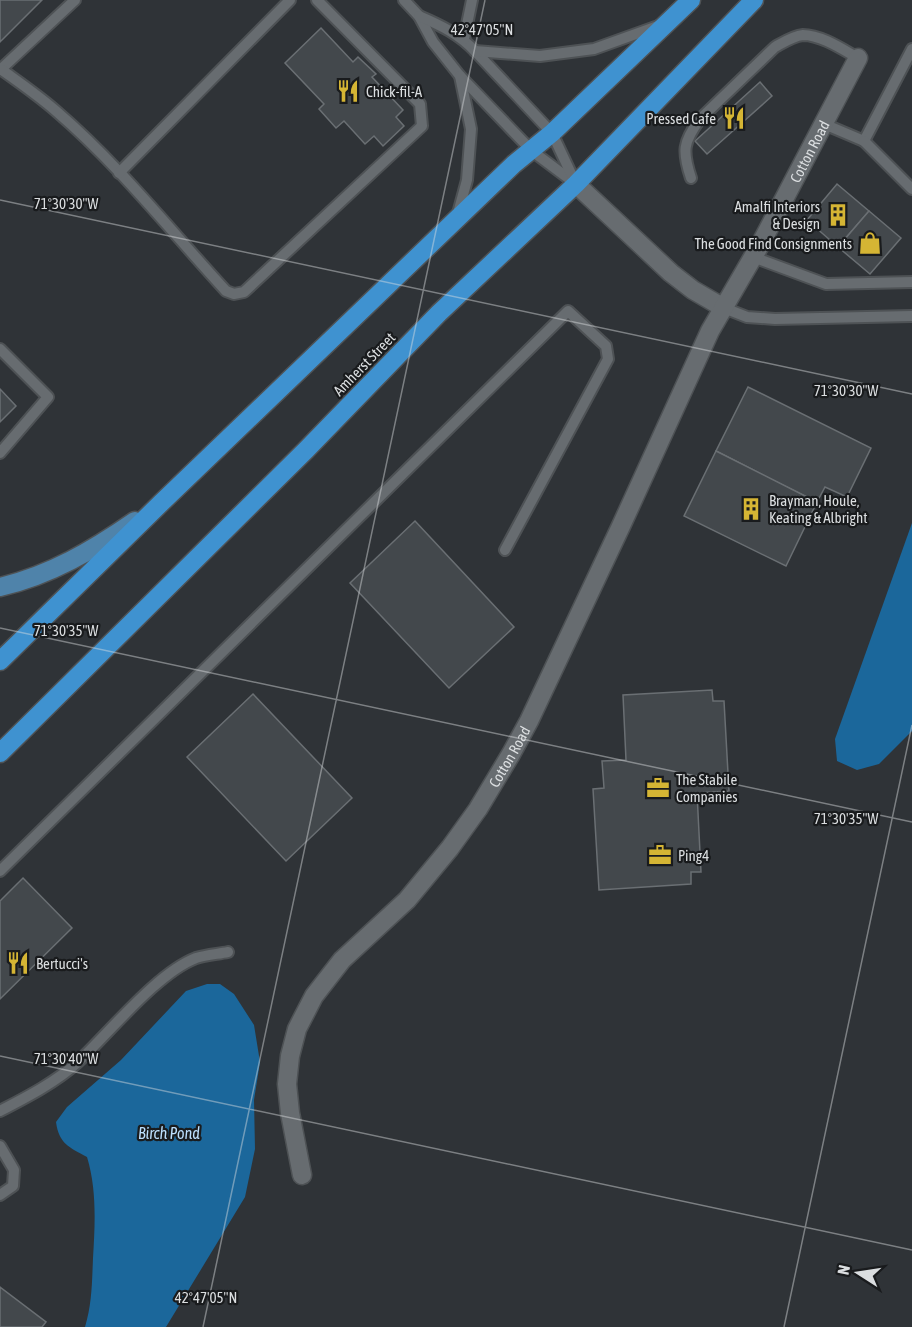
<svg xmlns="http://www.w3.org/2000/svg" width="912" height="1327" font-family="'Asap Condensed',sans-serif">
<rect width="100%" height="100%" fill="#2f3337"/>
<g fill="#1b679b">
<path d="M912 523V731L879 764 857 770 837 761 835 739Z"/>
<path d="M207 984H220L234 994 254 1025 260 1062 254 1100 255 1149 245 1197 166 1327H85C92 1304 92 1282 93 1258 95 1224 97 1190 87 1157 69 1147 59 1144 56 1122L67 1107 121 1060 186 991Z"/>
</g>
<g fill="#43484c" stroke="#6a6f73" stroke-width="1.5">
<path d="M0 0H42L0 42Z"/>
<path d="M321 28 353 62 358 57 376 74 372 77 403 110 396 117 404 126 383 146 374 136 365 144 344 121 336 128 319 109 324 104 285 63Z"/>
<path d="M760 82 772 96 707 154 695 141Z"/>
<path d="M837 184 869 211 838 247 807 220Z"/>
<path d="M869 211 901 238 870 274 838 247Z"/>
<path d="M748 387 871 448 847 497 825 487 817 502 716 451Z"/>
<path d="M0 389 16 406 0 422Z"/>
<path d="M716 451 817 502 786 566 684 516Z"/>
<path d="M415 521 514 627 449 688 350 583Z"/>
<path d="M712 690 713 701H724L729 791 697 793 701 872H691V884L599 890 593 789 604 788 602 761 626 760 623 695Z"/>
<path d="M253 694 352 798 286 861 187 757Z"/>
<path d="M23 878 72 928 0 999V901Z"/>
<path d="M0 1287 46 1322 42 1327H0Z"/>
</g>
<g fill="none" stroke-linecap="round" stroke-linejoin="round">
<g stroke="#4e5255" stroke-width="14">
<g id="lane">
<path d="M404 0 419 16 433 42 460 76 532 151 576 184"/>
<path d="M419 16C440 25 459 34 475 51L552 133 575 182"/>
<path d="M464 39 472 0"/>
<path d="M475 51 540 56 594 49 658 26"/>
<path d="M0 70 75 0"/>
<path d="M2 70C20 83 39 96 56 111 119 165 170 230 226 291L234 294 244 292 422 126 420 104 317 0"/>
<path d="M824 124 864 141 912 49"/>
<path d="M864 141 912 189"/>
<path d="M119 173 290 0"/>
<path d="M691 178C682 151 683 142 700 119L775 47C784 42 793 36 803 35 821 35 842 49 858 58"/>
<path d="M457 217 467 180 471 129 460 76"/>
<path d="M753 257 826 284 912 282"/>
<path d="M724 308 747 317 775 319 912 316"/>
<path d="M0 349 48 397 0 453"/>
<path d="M0 871 568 311 606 346 608 359 505 550"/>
<path d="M0 1111C27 1097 56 1082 78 1062 110 1032 157 973 196 958 206 955 218 954 228 952"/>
<path d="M0 1146 14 1170 13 1186 0 1195"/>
</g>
</g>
<g stroke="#4e5255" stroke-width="21">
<g id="street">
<path d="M576 184 671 273 693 290 724 308"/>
<path id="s1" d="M302 1175 290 1113 287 1084 290 1056 297 1029 314 996 342 960 407 900 450 848 478 809 511 754 529 721 621 526 710 331 760 245 858 58"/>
</g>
</g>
<g stroke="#4e5255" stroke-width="21">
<path id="primary" d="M0 587C51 575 93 550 135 521"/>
</g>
<g stroke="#4e5255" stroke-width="21">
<g id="highway">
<path d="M0 661 161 503 514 164 552 133 691 0"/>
<path d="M0 753 306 450 439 313 576 184 754 0"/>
</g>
</g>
<use href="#lane" stroke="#676c70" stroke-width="10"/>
<use href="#street" stroke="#676c70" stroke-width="18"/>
<use href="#primary" stroke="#4f83aa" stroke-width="18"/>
<use href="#highway" stroke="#3f92d0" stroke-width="18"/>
</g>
<path fill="none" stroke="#dbdee0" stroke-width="1.5" stroke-opacity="0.45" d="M0 200 912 394M0 628 912 822M0 1056 912 1250M203 1327 485 0M784 1327 912 725"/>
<defs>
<g id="restaurant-bare" transform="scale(1.8)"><path d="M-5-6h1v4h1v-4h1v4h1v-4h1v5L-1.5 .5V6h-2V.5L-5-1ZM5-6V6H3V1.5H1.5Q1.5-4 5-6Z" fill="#d5b534" stroke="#191b1d" stroke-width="2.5" paint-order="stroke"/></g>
<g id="building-bare" transform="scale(1.8)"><path d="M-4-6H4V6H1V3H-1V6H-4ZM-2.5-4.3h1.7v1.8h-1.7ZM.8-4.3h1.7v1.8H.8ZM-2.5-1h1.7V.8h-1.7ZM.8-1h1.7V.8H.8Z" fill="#d5b534" stroke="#191b1d" stroke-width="2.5" paint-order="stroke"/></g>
<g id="shop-bare" transform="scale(1.8)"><path d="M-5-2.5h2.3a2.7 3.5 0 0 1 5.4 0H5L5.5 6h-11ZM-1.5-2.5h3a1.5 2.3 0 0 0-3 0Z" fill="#d5b534" stroke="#191b1d" stroke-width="2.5" paint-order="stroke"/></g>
<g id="office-bare" transform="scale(1.8)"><path d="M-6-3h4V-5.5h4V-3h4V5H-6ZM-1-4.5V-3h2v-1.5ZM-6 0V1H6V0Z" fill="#d5b534" stroke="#191b1d" stroke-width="2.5" paint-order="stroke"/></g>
</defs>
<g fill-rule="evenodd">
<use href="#restaurant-bare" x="348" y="91"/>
<use href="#restaurant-bare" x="734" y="118"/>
<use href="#building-bare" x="838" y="215"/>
<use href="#shop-bare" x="870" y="243"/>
<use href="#building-bare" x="751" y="509"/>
<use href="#office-bare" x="658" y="788"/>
<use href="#office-bare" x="660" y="855"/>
<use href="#restaurant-bare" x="18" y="963"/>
</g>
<g text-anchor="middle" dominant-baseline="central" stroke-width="4.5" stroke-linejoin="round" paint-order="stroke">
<g font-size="15" fill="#dbdee0" stroke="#191b1d" text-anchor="start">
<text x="366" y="91">Chick-fil-A</text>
<text x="716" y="118" text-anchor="end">Pressed Cafe</text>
<text x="820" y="206" text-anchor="end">Amalfi Interiors<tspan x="820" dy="17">&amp; Design</tspan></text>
<text x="852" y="243" text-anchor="end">The Good Find Consignments</text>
<text x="769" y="500">Brayman, Houle,<tspan x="769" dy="17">Keating &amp; Albright</tspan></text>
<text x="676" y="779">The Stabile<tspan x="676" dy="17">Companies</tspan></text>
<text x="678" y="855">Ping4</text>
<text x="36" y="963">Bertucci's</text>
</g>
<g font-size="15" fill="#dbdee0" stroke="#191b1d">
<text stroke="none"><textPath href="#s1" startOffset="1172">Cotton Road</textPath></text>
<text transform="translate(364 364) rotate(-46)">Amherst Street</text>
<text stroke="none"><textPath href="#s1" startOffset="496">Cotton Road</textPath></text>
</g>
<g font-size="16" font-style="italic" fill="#bcdffd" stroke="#191b1d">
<text x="169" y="1133">Birch Pond</text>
</g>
</g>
<g font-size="15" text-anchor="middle" fill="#dbdee0" stroke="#191b1d" stroke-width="4.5" stroke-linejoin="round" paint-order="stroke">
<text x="482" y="35">42°47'05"N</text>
<text x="66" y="209">71°30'30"W</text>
<text x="846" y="396">71°30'30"W</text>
<text x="66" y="636">71°30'35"W</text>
<text x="846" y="824">71°30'35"W</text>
<text x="66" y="1064">71°30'40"W</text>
<text x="206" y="1303">42°47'05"N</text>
</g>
<g transform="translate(858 1273) rotate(282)" stroke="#191b1d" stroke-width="4.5" paint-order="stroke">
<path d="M0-4.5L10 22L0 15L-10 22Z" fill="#dbdee0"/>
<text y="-9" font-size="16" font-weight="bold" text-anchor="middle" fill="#dbdee0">N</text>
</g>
</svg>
